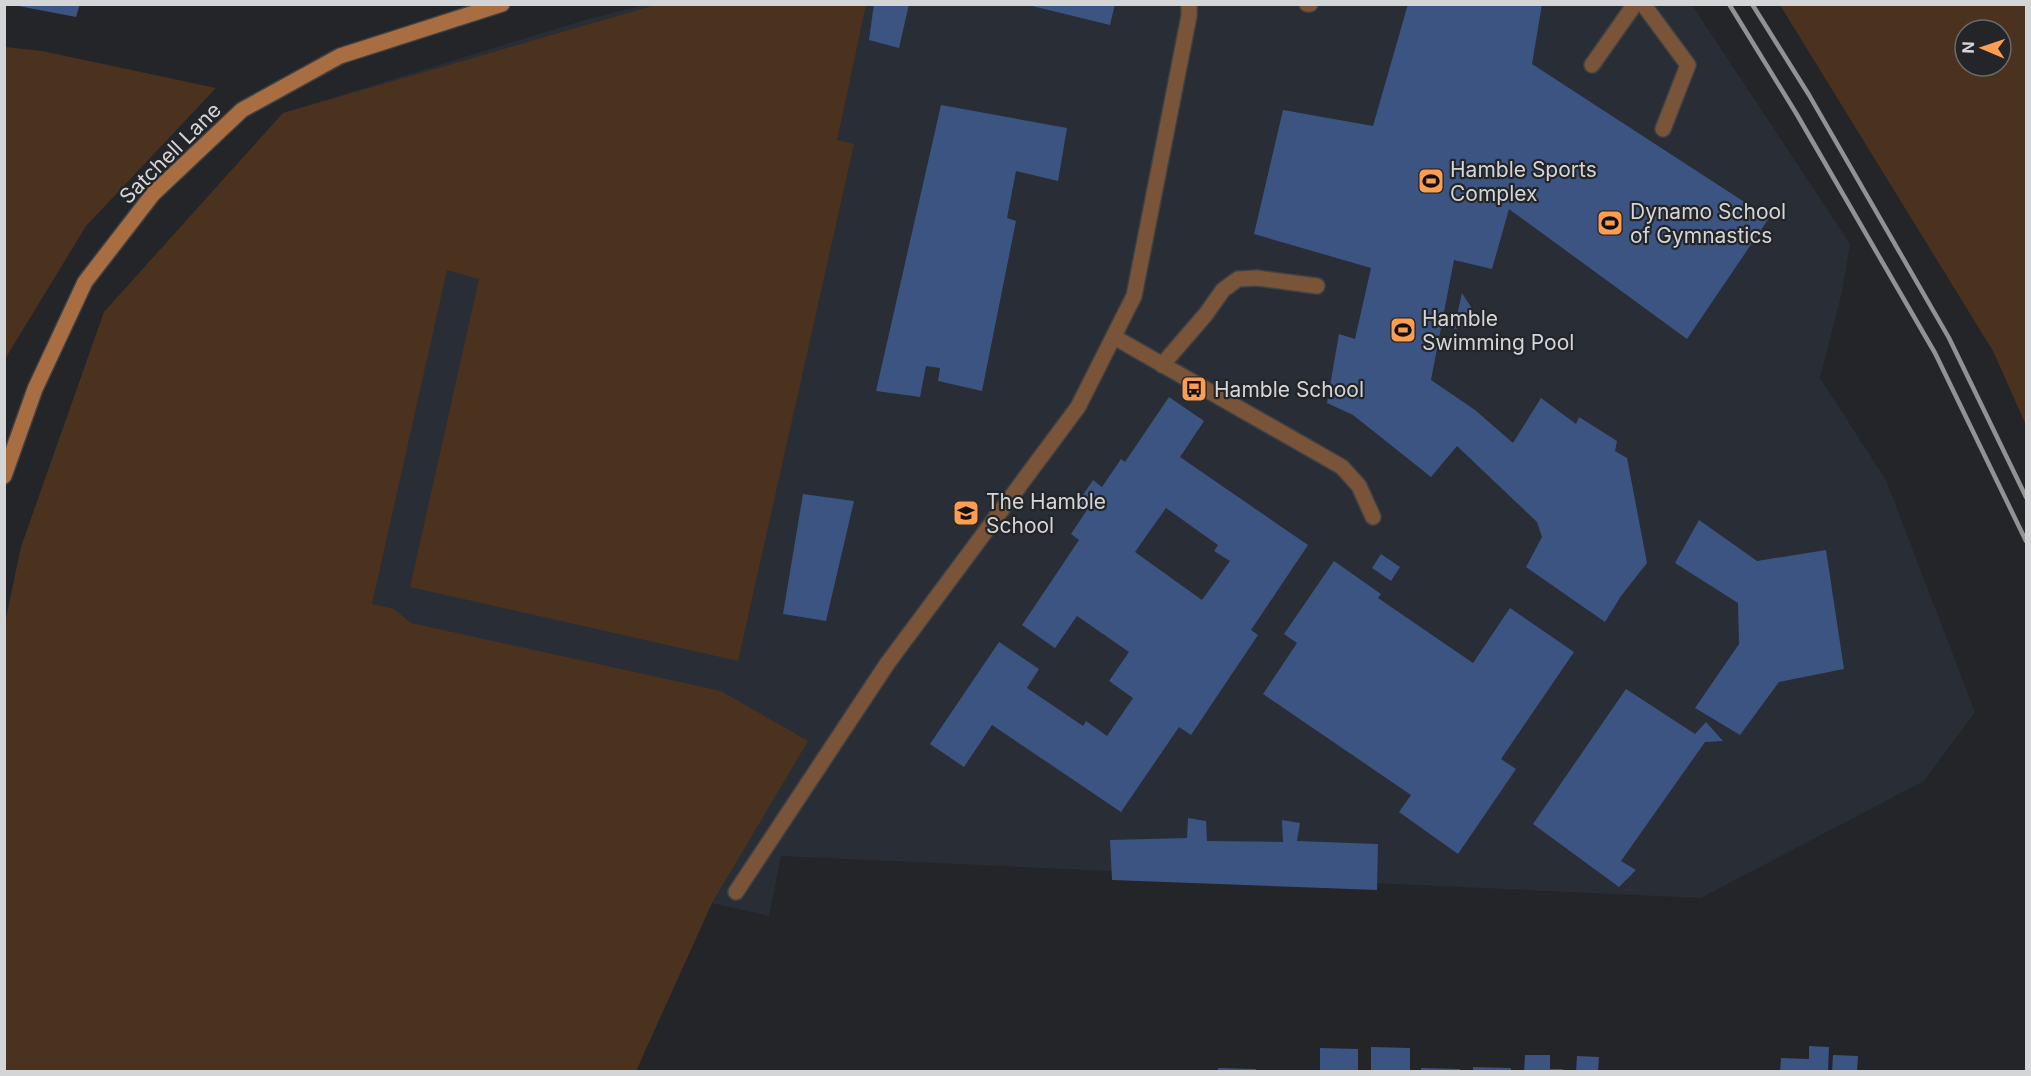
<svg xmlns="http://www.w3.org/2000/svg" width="2031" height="1076" font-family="Inter,sans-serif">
<rect width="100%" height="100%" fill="#232528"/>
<path fill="#292d36" d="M643 5H1692L1850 244 1842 292 1820 378 1886 480 1975 712 1924 781 1701 898 781 856 769 916 712 903 636 1071 5 1072 4 624 21 547 104 312 283 113 585 20Z"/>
<g fill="#4b321e" fill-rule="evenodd">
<path d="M659 4 866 5 837 140 854 144 738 661 410 587 479 279 447 270 372 604 394 609 411 623 721 691 808 741 712 903 636 1071H5V624L21 547 104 312 283 113Z"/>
<path d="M1780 5H2026V425L1993 351ZM1965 30H2001V66H1965Z"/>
<path d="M5 47 42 51 216 88 86 226 5 359Z"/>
</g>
<g fill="#3c5481" fill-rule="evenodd">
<path d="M8 4H80L76 17Z"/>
<path d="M874 4H909L899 48 869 40Z"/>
<path d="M1024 4H1115L1110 25Z"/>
<path d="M1408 4H1542L1532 64 1769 218 1687 339 1509 209 1492 269 1454 260 1431 380 1475 410 1513 443 1541 398 1576 424 1579 417 1617 441 1615 451 1627 458 1647 563 1621 596 1605 622 1526 567 1542 537 1537 522 1457 446 1431 477 1353 415 1327 403 1339 334 1355 339 1371 268 1254 234 1283 110 1373 126Z"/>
<path d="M941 105 1067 128 1058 181 1016 171 1007 218 1016 221 982 391 938 381 940 368 926 366 920 397 876 391Z"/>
<path d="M1462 293 1482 324 1454 329Z"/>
<path d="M1169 397 1204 421 1180 457 1308 545 1251 630 1258 635 1191 735 1179 727 1121 812 992 725 964 767 930 744 999 642 1039 669 1027 688 1083 726 1086 721 1107 736 1133 698 1109 681 1129 652 1077 616 1055 648 1022 625 1079 540 1071 534 1087 510 1077 504 1093 480 1102 487 1121 459 1125 462ZM1166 508 1218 545 1214 551 1230 561 1202 600 1135 552Z"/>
<path d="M803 494 854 501 826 621 783 614Z"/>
<path d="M1699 520 1757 561 1826 550 1844 669 1779 682 1740 735 1695 708 1739 644 1738 603 1675 563Z"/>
<path d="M1381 554 1400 567 1391 581 1372 568Z"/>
<path d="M1334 561 1381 594 1378 598 1473 663 1510 608 1574 652 1501 759 1516 769 1458 854 1399 812 1411 795 1263 694 1297 643 1284 634Z"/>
<path d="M1626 689 1695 734 1706 722 1723 741 1705 742 1621 861 1636 870 1619 887 1533 824Z"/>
<path d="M1188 818 1206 821 1207 841 1283 842 1282 820 1300 823 1297 841 1378 844 1377 890 1112 880 1110 840 1187 838Z"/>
<path d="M1809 1046 1829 1047 1828 1072H1780L1781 1058 1809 1059Z"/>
<path d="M1371 1047 1410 1048V1072H1371Z"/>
<path d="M1320 1048 1358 1049V1072H1320Z"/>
<path d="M1525 1055H1550V1069H1563V1072H1524Z"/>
<path d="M1833 1055 1858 1056 1857 1072H1832Z"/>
<path d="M1577 1056 1599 1057 1598 1072H1576Z"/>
<path d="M1473 1067 1511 1068V1072H1473Z"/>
<path d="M1218 1068 1256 1069V1072H1218Z"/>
<path d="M1421 1068 1460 1069V1072H1421Z"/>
</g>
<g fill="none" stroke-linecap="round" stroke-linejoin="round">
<g stroke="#3f4144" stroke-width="18">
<g id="lane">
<path d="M1114 337 1342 467 1359 486 1373 517"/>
<path d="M1162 365 1206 314 1223 290 1238 279 1257 278 1317 286"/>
</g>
</g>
<g stroke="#3f4144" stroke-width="18">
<g id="street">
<path d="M1307 4H1310"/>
<path d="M1643 4 1688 65 1663 129"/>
<path d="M1592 65 1635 4"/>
<path d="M736 892 887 664 1078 407 1134 296 1189 16V4"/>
</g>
</g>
<g stroke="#3f4144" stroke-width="18">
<path id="secondary" d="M4 476 35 389 85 282 153 194 242 110 340 56 502 4"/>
</g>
<use href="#lane" stroke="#795439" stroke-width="15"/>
<use href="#street" stroke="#795439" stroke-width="15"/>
<use href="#secondary" stroke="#a86e41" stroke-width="15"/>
<g stroke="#909294" stroke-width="4.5">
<path d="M1729 4 1796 113 1935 353 2026 541"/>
<path d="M1752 4 1809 95 1949 338 2026 497"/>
</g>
</g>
<defs>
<g id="stadium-square" transform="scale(1.35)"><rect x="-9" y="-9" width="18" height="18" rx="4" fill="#fc9d52" stroke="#232528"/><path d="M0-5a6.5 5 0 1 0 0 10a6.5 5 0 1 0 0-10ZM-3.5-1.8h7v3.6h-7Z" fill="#111"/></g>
<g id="bus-square" transform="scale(1.35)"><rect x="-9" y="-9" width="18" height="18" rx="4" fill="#fc9d52" stroke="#232528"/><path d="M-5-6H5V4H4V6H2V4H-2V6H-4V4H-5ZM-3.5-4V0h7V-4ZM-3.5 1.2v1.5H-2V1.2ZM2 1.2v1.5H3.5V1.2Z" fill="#111"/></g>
<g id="school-square" transform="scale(1.35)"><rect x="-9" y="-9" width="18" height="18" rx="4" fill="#fc9d52" stroke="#232528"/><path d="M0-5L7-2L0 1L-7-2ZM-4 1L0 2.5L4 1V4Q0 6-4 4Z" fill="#111"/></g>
</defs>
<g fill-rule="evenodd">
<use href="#stadium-square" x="1431" y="181"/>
<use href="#stadium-square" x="1610" y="223"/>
<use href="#stadium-square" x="1403" y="330"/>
<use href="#bus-square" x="1194" y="389"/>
<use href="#school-square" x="966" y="513"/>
</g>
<g text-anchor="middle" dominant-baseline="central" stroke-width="4.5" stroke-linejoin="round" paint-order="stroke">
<g font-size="21" fill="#d4d5d7" stroke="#232528">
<text transform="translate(170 153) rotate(-45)">Satchell Lane</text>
</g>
<g font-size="21" fill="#d4d5d7" stroke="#232528" text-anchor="start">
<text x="1450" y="169">Hamble Sports<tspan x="1450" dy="24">Complex</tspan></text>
<text x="1630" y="211">Dynamo School<tspan x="1630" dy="24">of Gymnastics</tspan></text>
<text x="1422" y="318">Hamble<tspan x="1422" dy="24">Swimming Pool</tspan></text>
<text x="1214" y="389">Hamble School</text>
<text x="986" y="501">The Hamble<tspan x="986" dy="24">School</tspan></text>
</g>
</g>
<rect width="2031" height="1076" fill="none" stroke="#d4d5d7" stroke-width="12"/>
<g transform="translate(1983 48) rotate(272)"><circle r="28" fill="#232528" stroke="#6a6b6e" stroke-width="1.5"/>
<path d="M0-4.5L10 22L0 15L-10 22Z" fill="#fc9d52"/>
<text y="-9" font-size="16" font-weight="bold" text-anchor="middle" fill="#d4d5d7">N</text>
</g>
</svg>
